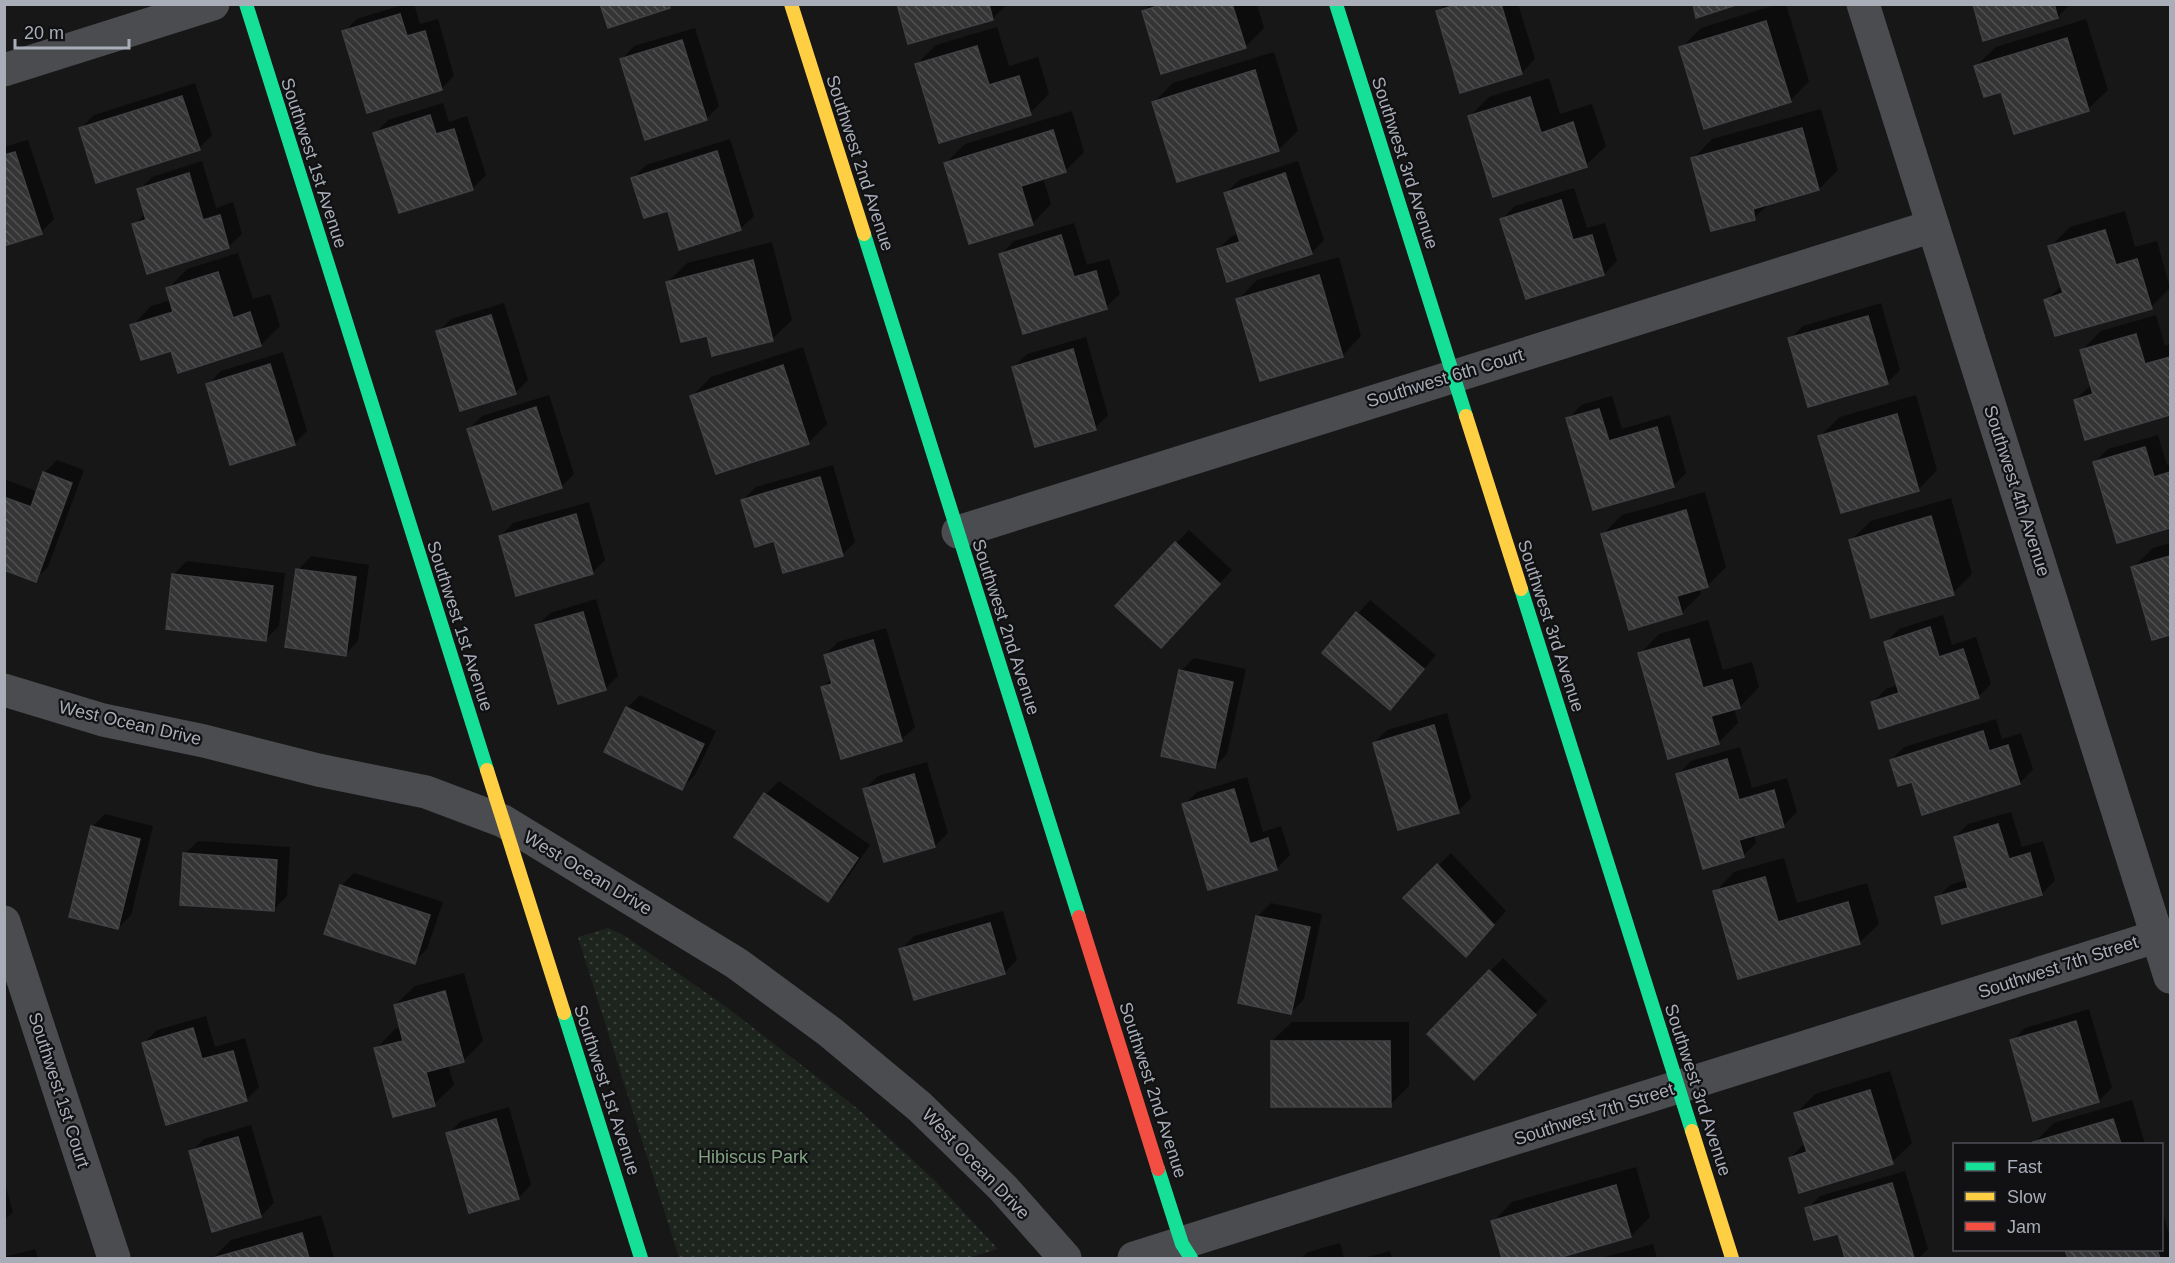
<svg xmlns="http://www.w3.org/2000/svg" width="2175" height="1263" font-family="Helvetica,sans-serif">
<defs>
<pattern id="park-dots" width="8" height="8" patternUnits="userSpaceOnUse" patternTransform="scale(1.5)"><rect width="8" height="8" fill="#1d241e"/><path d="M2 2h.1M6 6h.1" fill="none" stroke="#3b413d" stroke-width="1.8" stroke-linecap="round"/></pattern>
<pattern id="building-back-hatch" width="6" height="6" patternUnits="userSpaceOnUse" patternTransform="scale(1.5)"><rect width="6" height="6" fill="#353536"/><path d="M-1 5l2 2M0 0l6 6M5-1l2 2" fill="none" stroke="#4f5051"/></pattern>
</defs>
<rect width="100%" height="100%" fill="#171717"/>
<path fill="url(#park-dots)" d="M608 928 625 936 729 1009 858 1109 933 1179 998 1249 969 1258H679L578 937Z"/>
<g fill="#0007">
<path d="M405 4H414L420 24 438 19 454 76 441 89 344 32 357 19Z"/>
<path d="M898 4H1007L992 19Z"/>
<path d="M1150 4H1257L1264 28 1245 47 1144 11Z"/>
<path d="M1445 4H1518L1535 59 1522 73 1461 91 1437 12Z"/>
<path d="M1778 4H1786L1809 81 1790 101 1681 48 1701 28Z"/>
<path d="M1974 4H2070L2058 17 1984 39Z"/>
<path d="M2086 19 2108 90 2088 109 1976 66 1996 47Z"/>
<path d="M997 27 1009 66 1038 57 1049 94 1030 113 917 64 936 45Z"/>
<path d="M695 28 719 106 706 119 621 60 634 46Z"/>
<path d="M1274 52 1298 131 1278 150 1154 102 1173 83Z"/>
<path d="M1549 78 1560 114 1592 104 1606 146 1586 165 1469 117 1489 97Z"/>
<path d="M195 83 212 135 199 148 81 128 94 115Z"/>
<path d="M443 103 449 122 467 116 486 175 473 188 400 211 375 133 388 120Z"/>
<path d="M1821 109 1838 170 1819 189 1770 203 1754 218 1693 159 1712 139Z"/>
<path d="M1072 111 1084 152 1065 171 1043 178 1051 204 1032 224 946 163 965 144Z"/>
<path d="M730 139 754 216 740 229 669 209 633 178 646 165Z"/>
<path d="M28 140 54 219 41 232 4 245V147Z"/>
<path d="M202 161 216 208 233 202 242 234 228 247 134 225 146 213 139 190 152 177Z"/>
<path d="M1298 161 1324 240 1311 253 1218 249 1232 236 1239 234 1226 193 1239 180Z"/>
<path d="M1574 188 1587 228 1605 223 1617 261 1604 274 1527 298 1502 219 1515 206Z"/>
<path d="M2125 211 2135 247 2157 241 2170 288 2151 307 2046 301 2062 285 2050 247 2070 227Z"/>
<path d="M1074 223 1087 265 1109 259 1120 294 1106 307 1024 332 1001 254 1014 241Z"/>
<path d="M772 242 792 320 772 339 708 334 667 283 687 263Z"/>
<path d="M238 253 253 299 270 294 280 326 261 345 132 326 151 306 171 300 168 289 187 269Z"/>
<path d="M1339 257 1361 336 1342 356 1238 300 1257 280Z"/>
<path d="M504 303 528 380 515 393 438 332 451 319Z"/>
<path d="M1881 303 1900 370 1887 383 1790 339 1803 326Z"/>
<path d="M2156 315 2165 346 2170 344V414L2086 438 2075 400 2092 384 2082 350 2101 331Z"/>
<path d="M1086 337 1108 415 1095 428 1014 367 1027 354Z"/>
<path d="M803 347 827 424 808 443 692 396 711 377Z"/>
<path d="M283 352 307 431 294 444 208 385 221 371Z"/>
<path d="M549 395 574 474 561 487 469 429 482 416Z"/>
<path d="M1916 395 1937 470 1918 490 1820 436 1840 417Z"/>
<path d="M1612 396 1622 429 1670 415 1686 473 1673 486 1568 419 1581 405Z"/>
<path d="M2158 435 2167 465 2170 464V526L2118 542 2095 462 2108 449Z"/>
<path d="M57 460 84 470 48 567 35 580 4 568V479L38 492 44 473Z"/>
<path d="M833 465 855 542 842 555 743 500 756 487Z"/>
<path d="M1705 492 1726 567 1707 586 1699 588 1701 594 1681 613 1602 535 1622 515Z"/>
<path d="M1951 498 1972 574 1953 593 1851 540 1871 521Z"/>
<path d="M589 502 605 560 592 573 500 537 513 523Z"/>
<path d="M1189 530 1232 570 1174 633 1117 606Z"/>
<path d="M2170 543V634L2153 639 2133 568 2153 548Z"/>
<path d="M311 556 369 565 358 641 345 655 298 570Z"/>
<path d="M187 561 285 573 279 626 266 639 174 574Z"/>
<path d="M596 599 618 676 605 689 537 626 550 613Z"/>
<path d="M1370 600 1436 655 1390 708 1324 652Z"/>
<path d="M1943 615 1952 645 1976 637 1991 684 1978 697 1873 702 1886 689 1898 685 1886 642 1899 629Z"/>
<path d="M1708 620 1723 670 1752 662 1759 687 1740 707 1734 708 1738 723 1718 743 1640 654 1659 634Z"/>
<path d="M886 628 915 727 901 740 822 688 832 678 825 655 838 642Z"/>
<path d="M1194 658 1246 669 1227 754 1214 767 1181 671Z"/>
<path d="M640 695 716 731 695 775 682 788 627 708Z"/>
<path d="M1447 713 1471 798 1458 811 1374 743 1387 730Z"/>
<path d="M1996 719 2002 739 2021 733 2033 769 2020 783 1923 813 1913 780 1891 760 1904 747Z"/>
<path d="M1740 747 1752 788 1787 778 1797 812 1784 825 1754 834 1756 843 1743 856 1678 774 1691 761Z"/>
<path d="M927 762 948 833 935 846 865 789 878 776Z"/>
<path d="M1247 777 1263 832 1281 826 1290 855 1277 868 1209 888 1184 805 1197 792Z"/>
<path d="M779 781 870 845 841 887 828 900 736 837 766 794Z"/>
<path d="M2011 812 2022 847 2043 841 2055 880 2042 894 1943 922 1937 898 1950 885 1967 880 1955 837 1968 824Z"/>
<path d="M105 814 153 826 131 915 118 928 92 827Z"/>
<path d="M198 841 290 847 287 896 274 909 185 854Z"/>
<path d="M1451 853 1506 911 1466 955 1405 898Z"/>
<path d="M1784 858 1797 903 1867 883 1879 924 1859 943 1739 977 1715 892 1734 872Z"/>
<path d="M354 873 443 902 427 949 414 962 341 886Z"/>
<path d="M1271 903 1322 914 1304 999 1291 1013 1240 1002 1258 916Z"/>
<path d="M1003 911 1017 960 1004 973 901 950 914 936Z"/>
<path d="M1503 958 1547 1001 1487 1065 1429 1034Z"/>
<path d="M464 973 483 1041 463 1061 448 1065 454 1085 434 1104 376 1049 395 1029 401 1028 395 1005 415 986Z"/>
<path d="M2089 1009 2112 1088 2098 1101 2012 1041 2025 1028Z"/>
<path d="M206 1016 215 1047 245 1038 259 1087 246 1100 144 1043 157 1030Z"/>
<path d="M1292 1022H1409V1086L1390 1105 1272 1041Z"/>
<path d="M1890 1071 1912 1143 1892 1162 1800 1191 1790 1158 1805 1143 1796 1114 1815 1094Z"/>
<path d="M2132 1100 2145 1144H2036L2035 1142 2054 1123Z"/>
<path d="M509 1107 531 1185 518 1198 448 1134 461 1121Z"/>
<path d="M251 1125 274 1203 261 1216 191 1152 204 1139Z"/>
<path d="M1636 1167 1650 1217 1631 1236 1552 1258H1503L1493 1222 1512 1202Z"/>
<path d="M1905 1171 1928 1249 1919 1258H1847L1839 1232 1807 1209 1820 1196Z"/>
<path d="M4 1181 13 1212 4 1220Z"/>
<path d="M2162 1213H2163L2170 1238V1258H2070L2067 1250H2162Z"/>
<path d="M321 1215 334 1258H213L231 1240Z"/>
<path d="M1340 1243 1344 1258H1301L1308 1252Z"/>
<path d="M1653 1244 1657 1258H1601Z"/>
<path d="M35 1249 38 1258H4V1257Z"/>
<path d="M1390 1251 1392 1258H1364Z"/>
</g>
<g fill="url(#building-back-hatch)" stroke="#3f4043" stroke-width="1.5">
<path d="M600 4H669L670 8 608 28Z"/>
<path d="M897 4H989L993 20 908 44Z"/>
<path d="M1164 4H1232L1246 48 1161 74 1142 11Z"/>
<path d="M1459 4H1501L1522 74 1460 93 1436 11Z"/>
<path d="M1693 4H1739L1696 18Z"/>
<path d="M1973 4H2054L2058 18 1983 41Z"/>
<path d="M400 14 407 36 425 31 442 90 367 113 342 31Z"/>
<path d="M1766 21 1791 102 1704 129 1679 47Z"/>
<path d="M2067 38 2089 111 2014 134 2001 92 1984 97 1974 66Z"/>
<path d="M682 40 707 120 645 140 620 59Z"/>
<path d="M977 46 989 85 1019 76 1031 115 939 143 915 64Z"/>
<path d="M1255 70 1279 151 1177 182 1152 102Z"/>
<path d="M182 96 200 150 96 183 79 128Z"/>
<path d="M1530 97 1541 133 1573 122 1587 167 1493 197 1468 116Z"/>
<path d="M430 115 436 134 454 129 473 190 399 213 373 133Z"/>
<path d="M1802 128 1819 190 1753 209 1755 220 1711 231 1691 158Z"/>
<path d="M1053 130 1066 172 1021 186 1033 225 969 244 944 163Z"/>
<path d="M717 151 741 230 679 250 668 211 644 218 631 178Z"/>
<path d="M15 152 42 234 4 246V155Z"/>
<path d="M189 173 203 220 220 215 229 248 147 274 132 224 146 220 137 189Z"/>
<path d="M1285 173 1312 254 1227 282 1217 249 1240 242 1224 193Z"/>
<path d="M1561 200 1573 240 1592 235 1604 275 1526 299 1500 219Z"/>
<path d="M2105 230 2116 265 2137 259 2152 309 2055 336 2044 300 2063 293 2048 246Z"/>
<path d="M1061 235 1074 277 1096 271 1107 309 1023 334 999 254Z"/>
<path d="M753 260 773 341 712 356 707 336 681 342 666 282Z"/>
<path d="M218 272 233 318 250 312 261 346 178 373 171 351 141 360 130 325 173 312 166 288Z"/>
<path d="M1319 275 1343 357 1260 381 1236 299Z"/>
<path d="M491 315 516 394 460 411 436 331Z"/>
<path d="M1868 316 1888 384 1808 407 1788 338Z"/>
<path d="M2136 334 2145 364 2170 357V415L2085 440 2074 400 2093 394 2080 350Z"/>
<path d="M1073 349 1096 430 1035 447 1012 367Z"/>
<path d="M270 364 295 445 230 465 206 384Z"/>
<path d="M783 365 809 444 716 474 690 396Z"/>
<path d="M536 407 562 488 493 510 467 429Z"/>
<path d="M1599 409 1609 441 1657 427 1674 487 1593 510 1566 418Z"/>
<path d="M1897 414 1919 491 1841 513 1818 436Z"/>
<path d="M2145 447 2154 477 2170 472V528L2117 543 2093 462Z"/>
<path d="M43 472 72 483 36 582 4 570V497L31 507Z"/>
<path d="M820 477 843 556 783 573 774 541 755 547 741 500Z"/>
<path d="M1686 510 1708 587 1677 596 1682 614 1629 630 1601 534Z"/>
<path d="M576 514 593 574 516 596 499 536Z"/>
<path d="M1931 516 1954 595 1871 618 1849 540Z"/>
<path d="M1175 542 1220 584 1161 648 1115 606Z"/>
<path d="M2170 556V635L2152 640 2131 567Z"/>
<path d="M296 569 356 577 346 656 285 647Z"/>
<path d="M172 574 273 586 266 641 166 629Z"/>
<path d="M583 612 606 690 558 704 535 625Z"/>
<path d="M1356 612 1424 669 1390 710 1322 653Z"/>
<path d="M1930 627 1939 657 1963 649 1979 698 1879 729 1871 702 1899 693 1884 642Z"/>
<path d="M1689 639 1703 688 1732 680 1740 708 1711 716 1719 744 1668 759 1638 653Z"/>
<path d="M873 640 902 741 841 759 821 687 832 684 824 655Z"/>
<path d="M1179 670 1233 682 1215 768 1161 756Z"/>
<path d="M626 707 704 744 682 790 604 752Z"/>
<path d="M1434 725 1459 813 1398 830 1373 743Z"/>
<path d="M1983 731 1989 751 2008 745 2020 784 1922 815 1912 782 1898 786 1890 760Z"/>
<path d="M1727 759 1739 800 1774 790 1784 827 1739 840 1744 857 1703 869 1676 774Z"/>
<path d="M914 774 935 847 884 862 863 789Z"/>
<path d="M1234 789 1250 844 1268 838 1277 870 1208 890 1182 804Z"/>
<path d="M764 793 858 858 828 902 734 837Z"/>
<path d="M1998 824 2009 859 2030 853 2042 895 1942 924 1935 897 1968 888 1954 837Z"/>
<path d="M91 826 140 839 118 929 69 917Z"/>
<path d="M183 853 277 860 274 911 180 905Z"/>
<path d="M1437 864 1494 925 1466 957 1403 898Z"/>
<path d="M1765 877 1778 922 1848 902 1860 944 1738 979 1713 891Z"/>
<path d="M340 885 430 915 415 964 324 934Z"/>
<path d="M1256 916 1310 927 1291 1014 1238 1003Z"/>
<path d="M990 923 1005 974 914 1000 899 949Z"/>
<path d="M1489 970 1536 1015 1474 1080 1427 1034Z"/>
<path d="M445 991 464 1062 426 1072 435 1106 393 1117 374 1048 403 1041 394 1005Z"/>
<path d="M2076 1021 2099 1102 2033 1121 2010 1040Z"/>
<path d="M193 1028 202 1059 233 1051 247 1101 166 1125 142 1043Z"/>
<path d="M1271 1041H1390L1391 1107H1271Z"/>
<path d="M1870 1090 1893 1164 1799 1193 1789 1158 1807 1152 1794 1113Z"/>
<path d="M496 1119 519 1199 469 1213 446 1133Z"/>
<path d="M2113 1119 2121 1144H2034L2033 1142Z"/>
<path d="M238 1137 261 1217 212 1232 189 1151Z"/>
<path d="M1892 1183 1914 1258H1845L1838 1234 1814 1240 1805 1208Z"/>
<path d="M1616 1185 1631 1237 1558 1258H1502L1491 1221Z"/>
<path d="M302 1233 309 1258H213Z"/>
<path d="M2065 1250H2157L2160 1258H2068Z"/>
</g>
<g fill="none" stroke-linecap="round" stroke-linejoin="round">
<g stroke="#4b4c50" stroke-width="33">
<path d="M1863 4 2170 977"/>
<path d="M4 70 213 4"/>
<path d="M958 532 1933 226"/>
<path d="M4 690 103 720 204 741 318 770 426 792 503 821 736 963 830 1032 920 1107 1003 1188 1065 1258"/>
<path d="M4 922 114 1258"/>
<path d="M1134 1258 2158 936"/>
</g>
<g stroke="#16e098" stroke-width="14">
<path d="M246 4 487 770"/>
<path d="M1336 4 1466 416"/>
<path d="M864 234 1079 917"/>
<path d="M1521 589 1692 1131"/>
<path d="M564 1013 641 1258"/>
<path d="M1158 1169 1182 1244 1191 1258"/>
</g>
<g stroke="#ffcf43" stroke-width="14">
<path d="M791 4 864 234"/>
<path d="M1466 416 1521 589"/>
<path d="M487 770 564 1013"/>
<path d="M1692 1131 1732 1258"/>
</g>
<path stroke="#f24e42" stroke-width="14" d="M1079 917 1158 1169"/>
</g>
<g text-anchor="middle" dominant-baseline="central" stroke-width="4.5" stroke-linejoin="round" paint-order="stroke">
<g font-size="18" fill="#a8adb8" stroke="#111113">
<text transform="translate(314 163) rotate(72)">Southwest 1st Avenue</text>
<text transform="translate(860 163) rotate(72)">Southwest 2nd Avenue</text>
<text transform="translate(1405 163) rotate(72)">Southwest 3rd Avenue</text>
<text transform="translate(1445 378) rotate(-17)">Southwest 6th Court</text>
<text transform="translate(2017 491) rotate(72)">Southwest 4th Avenue</text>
<text transform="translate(460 626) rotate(72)">Southwest 1st Avenue</text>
<text transform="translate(1551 626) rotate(72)">Southwest 3rd Avenue</text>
<text transform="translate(1006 627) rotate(72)">Southwest 2nd Avenue</text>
<text transform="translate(130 723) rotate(13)">West Ocean Drive</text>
<text transform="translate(588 873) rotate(31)">West Ocean Drive</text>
<text transform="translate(2058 967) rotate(-18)">Southwest 7th Street</text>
<text transform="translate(59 1090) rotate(72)">Southwest 1st Court</text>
<text transform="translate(607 1090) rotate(72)">Southwest 1st Avenue</text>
<text transform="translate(1153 1090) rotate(72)">Southwest 2nd Avenue</text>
<text transform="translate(1698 1090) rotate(72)">Southwest 3rd Avenue</text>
<text transform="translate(1594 1114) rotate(-18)">Southwest 7th Street</text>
<text transform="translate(976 1164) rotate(46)">West Ocean Drive</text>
</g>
<g font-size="18" fill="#7fa381" stroke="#111113">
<text x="753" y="1157">Hibiscus Park</text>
</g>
</g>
<rect width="2175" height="1263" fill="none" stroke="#a8adb8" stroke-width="12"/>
<rect x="1953" y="1143" width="210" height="108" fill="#111113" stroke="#4d4f55" stroke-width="1.5"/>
<rect x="1965" y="1162" width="30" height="9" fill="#16e098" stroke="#4d4f55" stroke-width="1.5"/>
<text x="2007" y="1173" font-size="18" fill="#a8adb8">Fast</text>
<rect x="1965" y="1192" width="30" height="9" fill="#ffcf43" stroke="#4d4f55" stroke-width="1.5"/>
<text x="2007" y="1203" font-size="18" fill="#a8adb8">Slow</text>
<rect x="1965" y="1222" width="30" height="9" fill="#f24e42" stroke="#4d4f55" stroke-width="1.5"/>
<text x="2007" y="1233" font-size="18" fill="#a8adb8">Jam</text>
<path d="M15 39v9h114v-9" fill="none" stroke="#a8adb8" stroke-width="3"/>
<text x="24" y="39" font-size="18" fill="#a8adb8" stroke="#111113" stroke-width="4.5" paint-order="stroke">20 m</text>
</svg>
